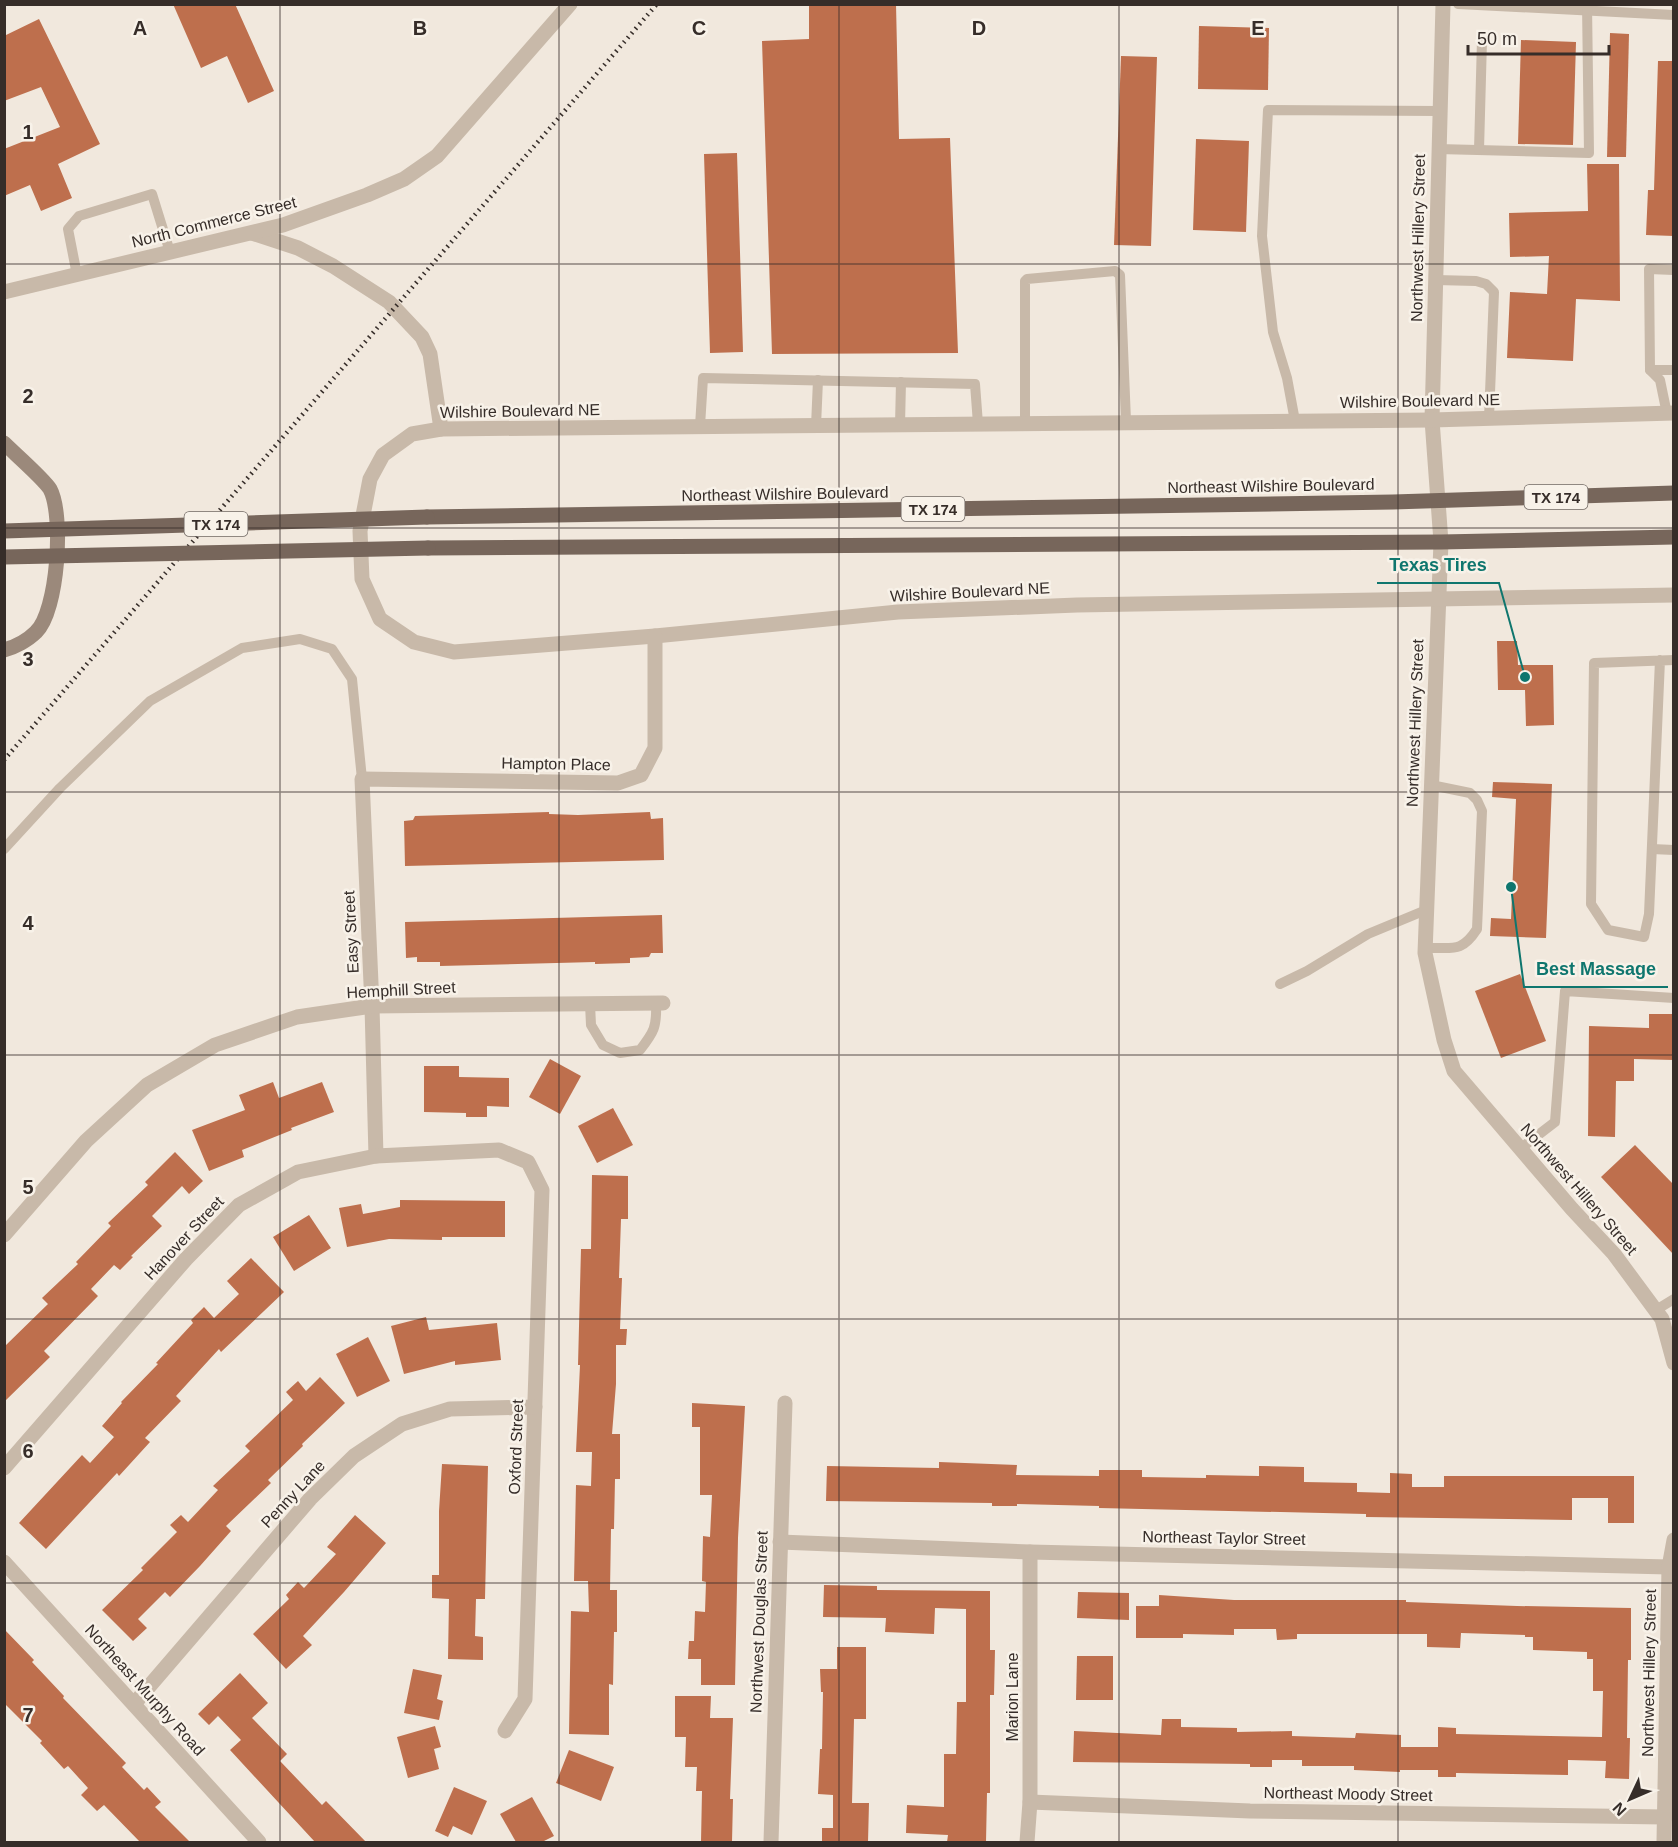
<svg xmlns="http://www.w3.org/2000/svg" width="1678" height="1847" font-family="Helvetica,sans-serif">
<rect width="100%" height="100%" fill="#f1e8dd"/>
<g fill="#be6f4d">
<path d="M173 4H235L274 91 248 103 227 56 201 68Z"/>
<path d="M809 4H896L899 139 950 138 958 353 772 354 762 41 809 39Z"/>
<path d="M39 19 100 144 58 164 72 198 41 211 30 185 4 196V149L60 127 41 87 4 101V36Z"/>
<path d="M1199 26 1269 28 1268 90 1198 89Z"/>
<path d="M1610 33 1629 34 1626 157H1607Z"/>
<path d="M1521 40 1576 42 1573 145 1518 144Z"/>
<path d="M1121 56 1157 57 1151 246 1114 245Z"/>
<path d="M1658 61H1674V236L1646 235 1648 190H1654Z"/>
<path d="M1196 139 1249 141 1246 232 1193 230Z"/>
<path d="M737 153 743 352 710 353 704 154Z"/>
<path d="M1587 164H1619L1620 301 1576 299 1573 361 1507 358 1510 292 1547 294 1549 256 1510 257 1509 213 1588 211Z"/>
<path d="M1497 641H1517L1518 665H1553L1554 725 1526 726 1525 690H1498Z"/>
<path d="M1493 782 1552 784 1546 938 1490 936 1491 918 1511 919 1516 799 1492 797Z"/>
<path d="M549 812V814L578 815 650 812 651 819 663 818 664 860 405 866 404 821 413 820 415 816Z"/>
<path d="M662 915 663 953H651L649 957 630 958V963L595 964V962L440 966V962H417V957L406 958 405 922Z"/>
<path d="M1520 974 1546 1041 1501 1058 1475 991Z"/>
<path d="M1649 1014H1674V1060L1634 1059V1081H1616L1615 1137 1588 1136 1589 1026 1649 1028Z"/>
<path d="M550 1059 581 1076 560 1114 529 1097Z"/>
<path d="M424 1066H459V1077L509 1078V1107L487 1106V1117H466V1113L424 1112Z"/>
<path d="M273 1082 279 1098 322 1082 334 1112 291 1128 292 1130 242 1150 244 1157 209 1171 192 1130 245 1110 239 1095Z"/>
<path d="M613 1108 633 1145 597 1163 578 1126Z"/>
<path d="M1635 1145 1674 1185V1255L1601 1177Z"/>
<path d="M175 1152 203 1181 189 1194 182 1186 152 1216 162 1226 131 1256 133 1257 120 1270 114 1265 91 1289 98 1296 44 1351 50 1357 4 1402V1347L48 1304 42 1298 78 1264 76 1262 111 1226 108 1223 148 1185 145 1182Z"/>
<path d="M592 1175 628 1176V1219H621L619 1278H622L620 1329H627L626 1345H616V1384L612 1434H620V1479H615L614 1529H611L610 1590H617V1632H614L613 1685 609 1684V1735L569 1734 571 1611 589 1612 588 1581H574L576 1485 591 1486 592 1452H576L580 1365H578L581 1249H591Z"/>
<path d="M400 1200 505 1201V1237H442V1240L389 1239 347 1247 339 1208 361 1204 363 1214 400 1207Z"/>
<path d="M309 1215 331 1248 294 1271 273 1237Z"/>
<path d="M251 1258 284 1292 221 1352 219 1349 176 1396 181 1401 145 1438 150 1442 119 1476 117 1473 46 1549 19 1523 82 1455 90 1463 114 1437 102 1426 122 1403 121 1402 158 1364 156 1363 193 1323 191 1320 204 1307 214 1318 239 1294 227 1281Z"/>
<path d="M426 1317 429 1330 497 1323 501 1360 455 1365V1361L404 1374 391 1326Z"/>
<path d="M368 1337 390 1381 357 1397 336 1354Z"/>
<path d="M320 1377 345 1403 302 1444 303 1446 268 1480 271 1483 226 1526 231 1531 200 1566 170 1597 165 1592 138 1619 147 1628 133 1641 102 1610 143 1570 141 1568 177 1532 170 1525 181 1515 188 1522 218 1490 213 1486 250 1451 245 1446 293 1400 286 1392 298 1381 306 1391Z"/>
<path d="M692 1403 745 1406 738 1538 735 1685H701V1659H688L689 1641H694L695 1611 705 1612 706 1582 702 1581 703 1536 710 1537 712 1495H700V1427H692Z"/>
<path d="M939 1462 1017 1465 1016 1475 1099 1476V1470H1142V1477L1206 1478V1475L1259 1476V1466L1304 1467V1482L1357 1483V1492L1390 1493V1473L1412 1474V1487H1444V1476H1634V1523H1608V1498H1572V1520L1366 1517V1514L1099 1508V1506L1017 1504V1506H992V1503L826 1501 827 1466 939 1468Z"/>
<path d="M442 1464 488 1466 485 1599H476L475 1636 483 1637V1660L448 1659 449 1599 432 1598V1575H439V1511Z"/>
<path d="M355 1515 386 1543 344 1592 303 1636 312 1645 286 1669 253 1634 289 1599 286 1595 298 1582 304 1588 336 1554 327 1547Z"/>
<path d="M824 1585 877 1586V1590L990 1591V1650H995L994 1695H990V1793H987L986 1842H947L948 1835 906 1833 907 1805 944 1807V1754H956L957 1702H966V1609L935 1608 934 1634 885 1632 886 1618 823 1617Z"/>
<path d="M1078 1592 1129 1593V1620L1077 1618Z"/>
<path d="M1159 1595 1234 1600H1406V1602L1517 1606 1631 1608V1660H1628L1627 1738H1630L1629 1779 1605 1778 1606 1761 1568 1760V1775L1456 1773V1777H1438V1770H1400V1772L1354 1770V1766H1302V1760H1272V1767H1250V1764L1073 1762 1074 1731 1161 1735 1162 1719H1181V1727L1237 1728V1732L1292 1731V1736L1355 1738 1356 1733 1401 1735V1747H1438V1727L1456 1728V1734L1602 1737 1603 1691H1593V1659H1587V1652L1533 1650V1637H1525V1635L1461 1633 1460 1648 1427 1647V1634H1297V1639L1277 1640 1276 1629H1234V1635L1183 1634V1638H1136V1606H1159Z"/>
<path d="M4 1629 34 1660 32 1662 64 1696 63 1698 126 1763 122 1767 144 1790 147 1787 161 1802 155 1807 190 1842H140L104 1805 97 1811 81 1795 88 1788 68 1766 64 1769 40 1743 42 1741 4 1703Z"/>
<path d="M837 1647H866V1719H854L852 1803H869L868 1842H822V1828H833V1795L818 1794 820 1749H822L823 1692H821L820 1669H837Z"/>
<path d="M1077 1656H1113V1700H1076Z"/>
<path d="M413 1669 442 1675 437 1699 443 1701 439 1720 404 1713Z"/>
<path d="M240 1673 268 1703 252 1718 287 1754 280 1761 322 1805 326 1801 366 1842H315L230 1750 241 1740 218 1716 209 1725 198 1714Z"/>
<path d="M675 1696H711L710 1718H733L730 1799H733L732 1842H701L702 1791H696L697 1767H685L686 1737H675Z"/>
<path d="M435 1726 441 1747 434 1749 439 1769 408 1778 397 1737Z"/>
<path d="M569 1750 614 1767 601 1801 556 1783Z"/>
<path d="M454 1787 487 1801 472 1835 453 1826 448 1837 435 1831Z"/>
<path d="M532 1797 554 1836 542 1842H516L500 1814Z"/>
</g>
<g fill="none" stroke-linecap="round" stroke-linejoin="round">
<g stroke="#c8b9a9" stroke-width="10">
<path d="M1458 4 1674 15"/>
<path d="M1438 149 1589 153 1587 4"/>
<path d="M1479 150 1482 40"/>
<path d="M77 275 68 229 79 216 152 194 170 252"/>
<path d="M1436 280 1476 281 1486 284 1494 292 1489 418"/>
<path d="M1650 370H1674"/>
<path d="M1667 414 1660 380 1650 370 1649 269 1674 270"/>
<path d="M1295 421 1287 378 1273 332 1262 236 1268 110 1439 111"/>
<path d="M1025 424V281L1027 279 1115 271 1120 275 1126 421"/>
<path d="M900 425 901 382"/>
<path d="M700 426 703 378 975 384 978 424"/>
<path d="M816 426 818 380"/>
<path d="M1660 660 1649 914 1644 937 1608 930 1591 904 1594 663 1674 660"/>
<path d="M4 849 60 788 150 701 242 648 300 639 332 649 352 679 362 779"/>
<path d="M1652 849 1674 850"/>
<path d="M1425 948C1452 947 1461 954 1477 929L1482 811 1477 800 1470 793 1431 785"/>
<path d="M1280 984 1307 971 1368 934 1426 910"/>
<path d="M590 1004 591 1025 603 1045 620 1053 640 1050C654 1032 657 1027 656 1003"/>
<path d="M1520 1149 1555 1122 1565 991 1674 998"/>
<path d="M1656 1310 1674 1299"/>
</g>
<g stroke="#c8b9a9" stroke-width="15">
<path d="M1443 4 1432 420 1441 542 1425 953 1444 1040 1454 1071 1572 1209 1614 1254 1662 1319 1674 1363"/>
<path d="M252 233 298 248 333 266 389 302 422 337 430 354 441 429"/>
<path d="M4 292 283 225 367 195 404 179 437 156 570 4"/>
<path d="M1674 413 1432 420 441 429 412 434 383 455 370 479 360 531 362 579 380 619 414 642 454 652 655 636 898 612 1077 605 1674 595"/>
<path d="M376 1156 372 1006 362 779 618 783 641 775 655 748V636"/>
<path d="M4 1235 86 1141 147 1085 215 1045 297 1017 372 1006 663 1003"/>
<path d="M4 1468 186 1259 239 1205 298 1172 376 1156 499 1150 528 1162 542 1190 525 1699 505 1731"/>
<path d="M780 1542 1030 1552 1669 1567"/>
<path d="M4 1562 259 1842"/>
<path d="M134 1704 310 1499 354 1456 402 1424 450 1409 535 1407"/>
<path d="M1030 1802 1250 1811 1665 1817"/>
<path d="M771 1842 785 1403"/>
<path d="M1027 1842 1030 1802V1552"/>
<path d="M1664 1842 1669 1567 1674 1540"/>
</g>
<path stroke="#9b897b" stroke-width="15" d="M4 443C14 453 44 479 50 489 64 515 58 611 36 632 28 640 15 647 4 650"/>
<g stroke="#77665b" stroke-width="15">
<path d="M427 517 1393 502 1674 493"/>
<path d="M428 548 1441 542 1674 537"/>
</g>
<path stroke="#362d29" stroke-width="4.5" stroke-dasharray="1.5 4.5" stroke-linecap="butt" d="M4 760 657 4"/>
<g stroke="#77665b" stroke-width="15">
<path d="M4 531 427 517"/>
<path d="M4 557 428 548"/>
</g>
</g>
<path fill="none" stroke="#362d29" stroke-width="1.5" stroke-opacity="0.55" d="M280 4V1842M559 4V1842M839 4V1842M1119 4V1842M1398 4V1842M4 264H1674M4 528H1674M4 792H1674M4 1055H1674M4 1319H1674M4 1583H1674"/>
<g text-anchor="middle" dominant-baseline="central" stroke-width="5" stroke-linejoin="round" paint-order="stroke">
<g fill="#f8f2e9" stroke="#706863" stroke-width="1.5">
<rect x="1524.5" y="485" width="63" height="24" rx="4.5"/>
<rect x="901.5" y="497" width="63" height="24" rx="4.5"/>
<rect x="184.5" y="512" width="63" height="24" rx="4.5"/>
</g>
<g font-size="15" font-weight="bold" fill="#362d29">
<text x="1556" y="497">TX 174</text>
<text x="933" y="509">TX 174</text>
<text x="216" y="524">TX 174</text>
</g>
<g font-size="16" fill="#362d29" stroke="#f8f2e9">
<text transform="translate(214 222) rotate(-14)">North Commerce Street</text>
<text transform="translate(1418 238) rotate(-89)">Northwest Hillery Street</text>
<text transform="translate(1420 401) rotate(-1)">Wilshire Boulevard NE</text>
<text transform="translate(520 411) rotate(-1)">Wilshire Boulevard NE</text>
<text transform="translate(1271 486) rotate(-1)">Northeast Wilshire Boulevard</text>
<text transform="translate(785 494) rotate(-1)">Northeast Wilshire Boulevard</text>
<text transform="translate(970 592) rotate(-3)">Wilshire Boulevard NE</text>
<text transform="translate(1415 723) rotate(-88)">Northwest Hillery Street</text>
<text transform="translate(556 764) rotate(1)">Hampton Place</text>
<text transform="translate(351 932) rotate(-93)">Easy Street</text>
<text transform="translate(401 990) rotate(-3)">Hemphill Street</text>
<text transform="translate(1579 1189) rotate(49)">Northwest Hillery Street</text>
<text transform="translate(184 1238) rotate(-47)">Hanover Street</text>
<text transform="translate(516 1447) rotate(-88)">Oxford Street</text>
<text transform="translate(293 1494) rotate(-47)">Penny Lane</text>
<text transform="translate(1224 1538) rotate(1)">Northeast Taylor Street</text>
<text transform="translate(759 1622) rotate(-88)">Northwest Douglas Street</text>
<text transform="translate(1649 1673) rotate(-89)">Northwest Hillery Street</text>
<text transform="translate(145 1690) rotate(48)">Northeast Murphy Road</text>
<text transform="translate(1012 1697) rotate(-90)">Marion Lane</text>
<text transform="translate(1348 1794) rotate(1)">Northeast Moody Street</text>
</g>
</g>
<g font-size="20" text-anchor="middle" font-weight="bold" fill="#362d29" stroke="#f8f2e9" stroke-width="5" stroke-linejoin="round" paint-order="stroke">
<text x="140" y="35">A</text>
<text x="420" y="35">B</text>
<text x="699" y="35">C</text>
<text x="979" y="35">D</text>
<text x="1258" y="35">E</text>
<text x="28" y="139">1</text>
<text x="28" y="403">2</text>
<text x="28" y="666">3</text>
<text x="28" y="930">4</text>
<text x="28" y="1194">5</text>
<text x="28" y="1458">6</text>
<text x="28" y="1722">7</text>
</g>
<path fill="none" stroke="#0f766e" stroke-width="2" d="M1525 677L1499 583H1377M1511 887L1524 987H1668"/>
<g fill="#0f766e" stroke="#f8f2e9" stroke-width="2">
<circle cx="1525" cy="677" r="6"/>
<circle cx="1511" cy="887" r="6"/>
</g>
<g font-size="18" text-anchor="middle" font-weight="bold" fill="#0f766e" stroke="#f8f2e9" stroke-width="5" stroke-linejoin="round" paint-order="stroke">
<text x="1438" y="571">Texas Tires</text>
<text x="1596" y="975">Best Massage</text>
</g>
<rect width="1678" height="1847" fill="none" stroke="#362d29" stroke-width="12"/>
<g transform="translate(1630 1799) rotate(226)" stroke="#f8f2e9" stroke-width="4.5" paint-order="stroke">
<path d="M0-4.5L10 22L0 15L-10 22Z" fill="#362d29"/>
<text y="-9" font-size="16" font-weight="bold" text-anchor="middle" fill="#362d29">N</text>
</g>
<path d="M1468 45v9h141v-9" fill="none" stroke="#362d29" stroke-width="3"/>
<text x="1477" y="45" font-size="18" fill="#362d29" stroke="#f8f2e9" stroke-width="4.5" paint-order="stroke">50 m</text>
</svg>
